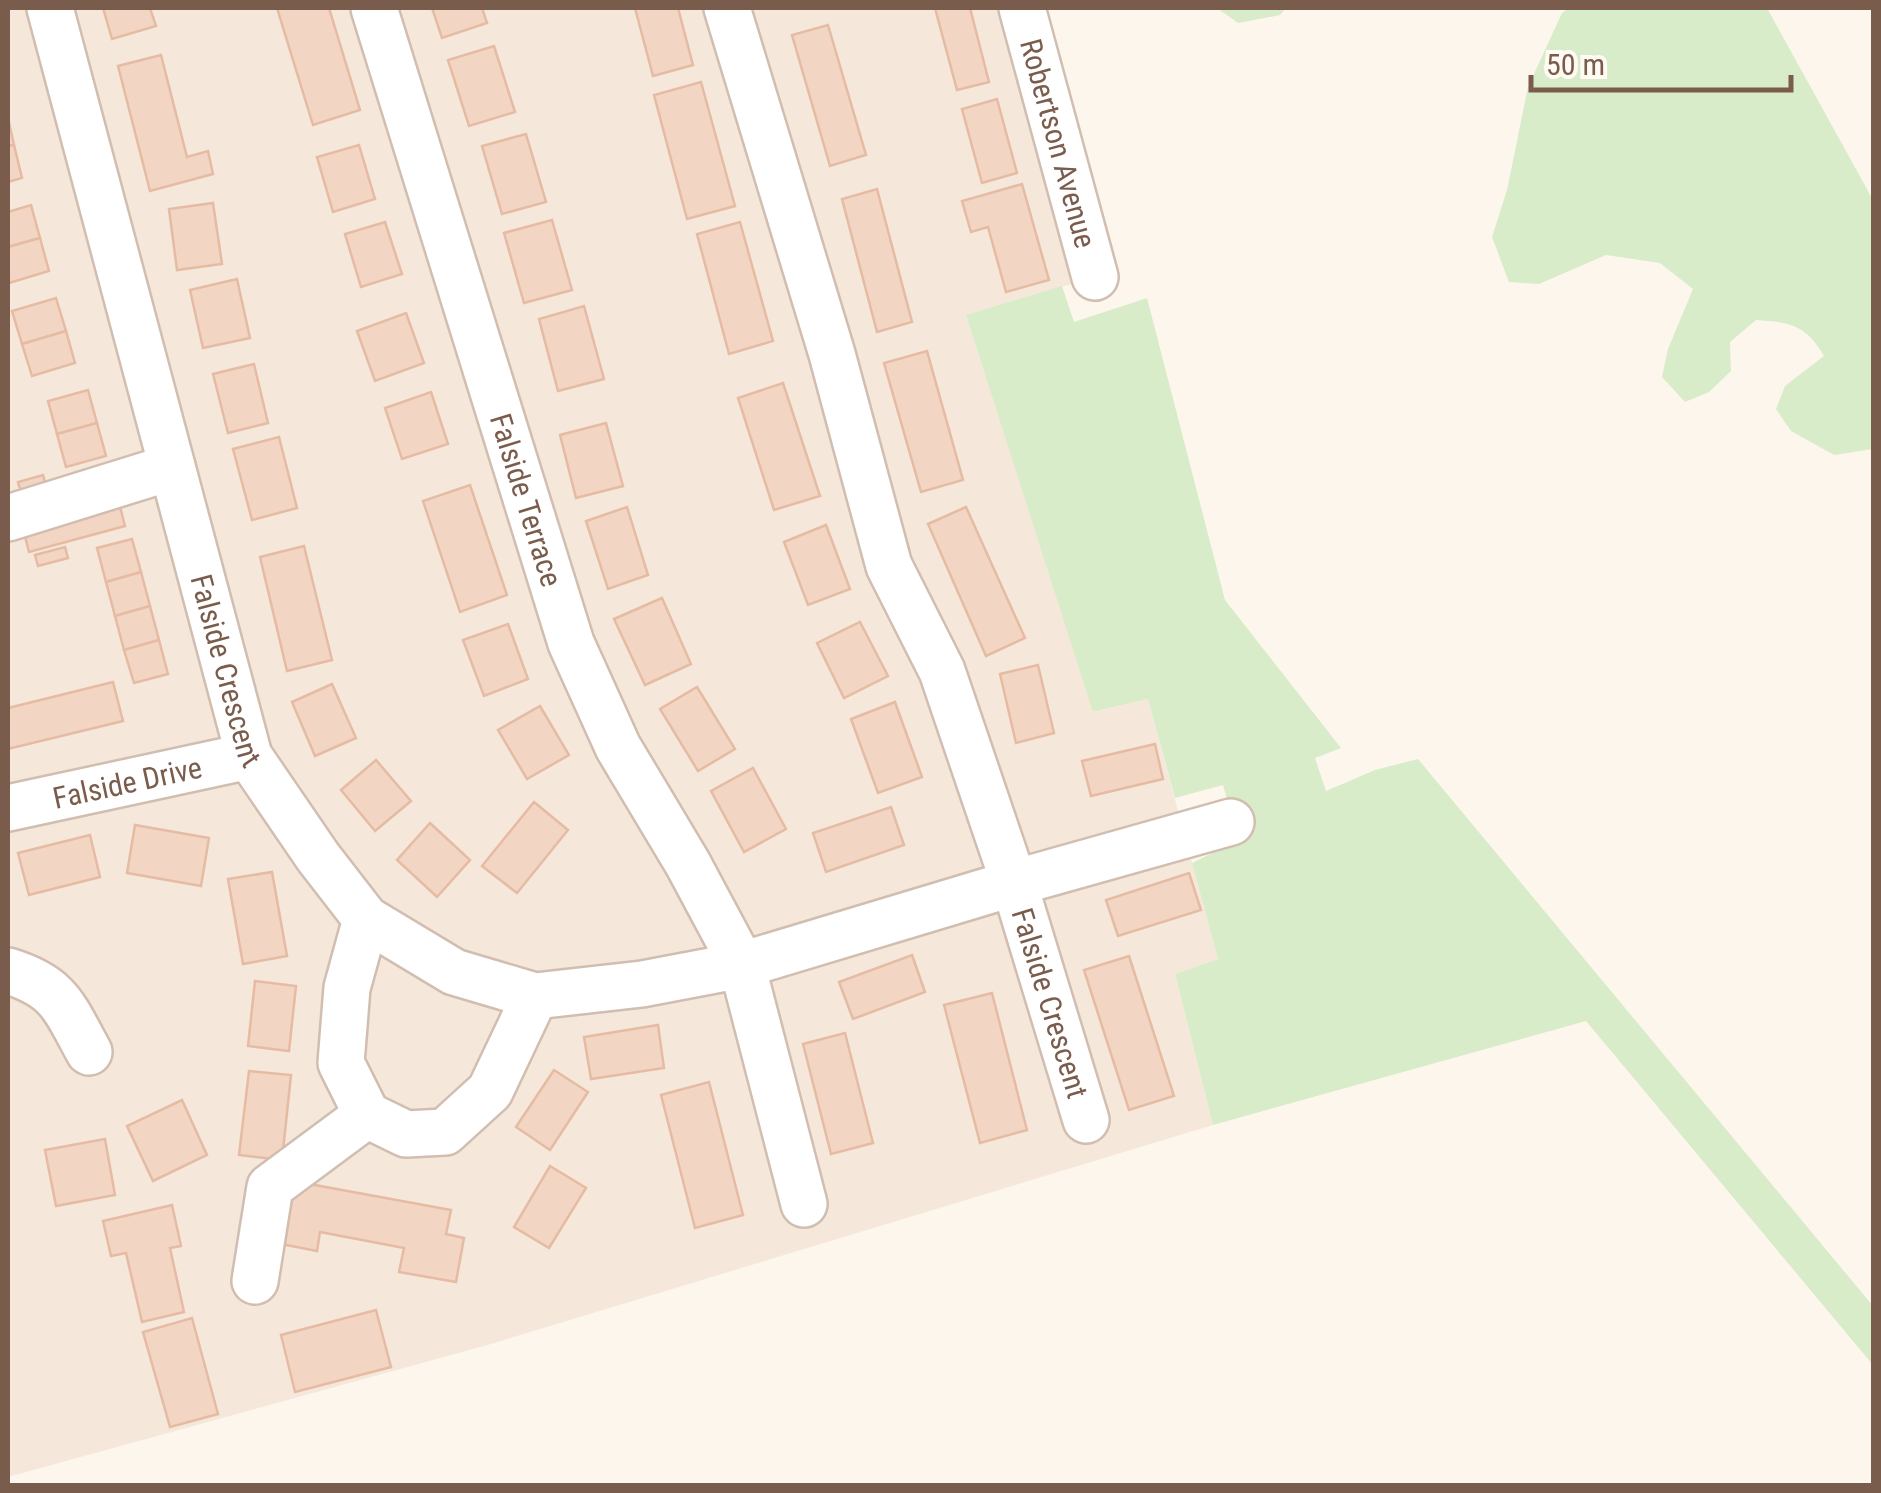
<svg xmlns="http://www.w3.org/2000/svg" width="1881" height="1493" font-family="'Roboto Condensed',sans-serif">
<rect width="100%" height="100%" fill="#fdf6ec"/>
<path fill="#f5e8da" d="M8 8H1022L1095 277 966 315 1094 712 1148 699 1218 959 1175 974 1213 1125 491 1344 8 1477Z"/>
<g fill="#d8ecc9">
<path d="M1217 8H1286L1280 15 1238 23Z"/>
<path d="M1569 8H1767L1873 200V449L1834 455 1791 431 1776 409 1785 386 1824 356C1806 325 1790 322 1756 320L1730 342 1731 371 1709 392 1685 402 1662 377 1668 349 1693 289 1660 263 1606 255 1539 284 1509 282 1492 237 1507 190 1528 87 1562 13Z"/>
<path d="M1062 286 1074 322 1147 298 1225 600 1341 748 1315 758 1326 791 1375 770 1418 759 1873 1306V1365L1586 1021 1213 1125 1175 974 1218 959 1192 863 1239 840 1223 785 1175 798 1148 699 1093 712 966 315Z"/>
</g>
<g fill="#f3d5c3" stroke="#e6bba3" stroke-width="2.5">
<path d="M103 8H150L156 26 112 39Z"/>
<path d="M277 8H329L360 110 313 125Z"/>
<path d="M432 8H482L487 23 442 38Z"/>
<path d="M635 8H678L693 65 653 76Z"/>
<path d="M935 8H970L989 82 957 90Z"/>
<path d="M828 25 866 155 830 166 792 35Z"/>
<path d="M494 46 515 112 469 126 448 60Z"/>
<path d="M161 55 187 157 208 151 213 174 150 191 118 66Z"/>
<path d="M701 82 735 206 687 219 654 95Z"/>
<path d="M997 99 1017 173 982 183 962 109Z"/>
<path d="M8 118 14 145 8 146Z"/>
<path d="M526 134 546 202 502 214 482 146Z"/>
<path d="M14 145 22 178 8 182V146Z"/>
<path d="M359 145 375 199 333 212 317 157Z"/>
<path d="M1022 184 1049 280 1006 292 988 227 971 232 962 201Z"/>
<path d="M877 189 912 322 877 332 842 199Z"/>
<path d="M213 203 222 264 177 270 169 209Z"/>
<path d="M31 205 40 238 8 247V212Z"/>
<path d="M552 220 572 290 524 303 504 233Z"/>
<path d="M385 222 402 274 361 287 345 234Z"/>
<path d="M740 222 773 341 729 354 697 234Z"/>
<path d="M40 238 49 271 9 283 8 247Z"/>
<path d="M237 279 250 338 203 348 190 290Z"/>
<path d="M56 298 66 331 22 344 12 311Z"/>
<path d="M584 306 604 379 558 391 539 319Z"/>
<path d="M406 313 424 363 375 381 357 331Z"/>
<path d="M66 331 75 363 32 376 22 344Z"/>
<path d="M927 351 963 480 921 492 884 363Z"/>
<path d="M254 364 268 423 228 433 213 374Z"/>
<path d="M783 383 820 496 774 510 738 398Z"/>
<path d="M88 390 97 423 57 434 48 401Z"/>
<path d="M431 392 448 444 402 459 385 408Z"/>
<path d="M97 423 106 456 66 467 57 434Z"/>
<path d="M606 423 623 486 576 498 560 435Z"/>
<path d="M279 437 297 508 252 520 233 449Z"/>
<path d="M43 475 47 490 22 496 18 482Z"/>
<path d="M470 485 507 595 460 612 423 501Z"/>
<path d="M117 495 125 526 29 552 21 521Z"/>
<path d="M627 507 648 575 608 589 586 521Z"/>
<path d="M966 507 1025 638 986 656 928 524Z"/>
<path d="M826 525 850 589 808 605 784 542Z"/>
<path d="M132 539 141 572 106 582 97 548Z"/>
<path d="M304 546 332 660 287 671 260 557Z"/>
<path d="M65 547 68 558 38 566 35 555Z"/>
<path d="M141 572 150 606 115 616 106 582Z"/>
<path d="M662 598 691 664 645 685 614 619Z"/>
<path d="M150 606 159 640 124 650 115 616Z"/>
<path d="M860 622 888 676 844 698 817 643Z"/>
<path d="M508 624 528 679 484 696 463 640Z"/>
<path d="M159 640 168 674 134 683 124 650Z"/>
<path d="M1038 665 1054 733 1016 743 1000 674Z"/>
<path d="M113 682 123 721 8 749V708Z"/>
<path d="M332 684 356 738 315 756 292 702Z"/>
<path d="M697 687 735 749 698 771 660 709Z"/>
<path d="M895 702 922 777 878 793 851 719Z"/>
<path d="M540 706 569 755 527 779 498 730Z"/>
<path d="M1155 744 1163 779 1091 796 1082 761Z"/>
<path d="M376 760 411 801 375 831 341 790Z"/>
<path d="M753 768 786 829 744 852 711 791Z"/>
<path d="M534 802 568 830 517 893 482 866Z"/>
<path d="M891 807 904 845 826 872 813 833Z"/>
<path d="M430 823 470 860 437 897 397 860Z"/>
<path d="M135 825 209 838 201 886 127 873Z"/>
<path d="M90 835 100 877 29 895 18 853Z"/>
<path d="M272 872 287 956 243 964 228 879Z"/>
<path d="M1189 873 1201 910 1118 936 1106 900Z"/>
<path d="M912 955 925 992 853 1019 839 982Z"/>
<path d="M1129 956 1174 1096 1129 1110 1084 970Z"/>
<path d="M255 981 296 986 289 1051 248 1046Z"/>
<path d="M992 993 1027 1130 980 1143 944 1005Z"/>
<path d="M658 1025 664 1068 591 1079 584 1037Z"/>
<path d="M845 1033 873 1143 831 1154 803 1044Z"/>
<path d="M554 1070 588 1092 550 1150 516 1127Z"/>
<path d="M249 1071 291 1075 282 1160 239 1155Z"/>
<path d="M709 1082 743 1215 695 1228 661 1095Z"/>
<path d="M182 1100 207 1155 153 1181 127 1126Z"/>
<path d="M105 1139 115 1195 56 1206 45 1150Z"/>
<path d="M550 1166 586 1188 549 1248 514 1227Z"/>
<path d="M293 1181 451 1210 446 1234 464 1238 456 1282 399 1272 404 1248 320 1232 317 1251 281 1244Z"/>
<path d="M172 1205 181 1246 170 1248 184 1312 142 1322 126 1253 111 1256 103 1221Z"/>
<path d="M376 1310 391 1367 295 1392 281 1335Z"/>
<path d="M192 1318 218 1414 170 1427 143 1332Z"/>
</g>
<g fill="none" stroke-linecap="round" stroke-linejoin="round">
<g stroke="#d1beb0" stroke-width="50">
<g id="minor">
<path id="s1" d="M50 8 249 756 318 857 366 919 454 972 535 996 642 984 742 965 1014 883 1231 822"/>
<path id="s2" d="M374 8 571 643 618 747 688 864 742 965 804 1204"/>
<path id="s3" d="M727 8 832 354 889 566 942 671 1014 883 1086 1120"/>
<path id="s4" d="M1022 8 1095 277"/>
<path d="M8 518 172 467"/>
<path id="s5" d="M8 808 249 756"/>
<path d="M366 919 347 988 341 1063 367 1115 406 1134 445 1132 490 1091 535 996"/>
<path d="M8 971C60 987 64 1007 89 1052"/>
<path d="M255 1281 270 1187 367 1115"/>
</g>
</g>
<use href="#minor" stroke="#fff" stroke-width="45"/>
</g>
<g text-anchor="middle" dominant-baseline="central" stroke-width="8" stroke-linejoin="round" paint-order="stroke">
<g font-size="30" fill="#7a5c4d" stroke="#fffaf3">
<text stroke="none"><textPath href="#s4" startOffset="140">Robertson Avenue</textPath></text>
<text stroke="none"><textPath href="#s2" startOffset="515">Falside Terrace</textPath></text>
<text stroke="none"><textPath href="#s1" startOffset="685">Falside Crescent</textPath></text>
<text stroke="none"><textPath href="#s5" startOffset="122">Falside Drive</textPath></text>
<text stroke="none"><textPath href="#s3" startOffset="1048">Falside Crescent</textPath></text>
</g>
</g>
<rect width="1881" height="1493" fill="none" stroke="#7a5c4d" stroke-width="20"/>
<path d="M1531 75v15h260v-15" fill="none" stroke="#7a5c4d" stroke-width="5"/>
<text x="1546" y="75" font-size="30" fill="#7a5c4d" stroke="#fffaf3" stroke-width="8" paint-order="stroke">50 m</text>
</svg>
